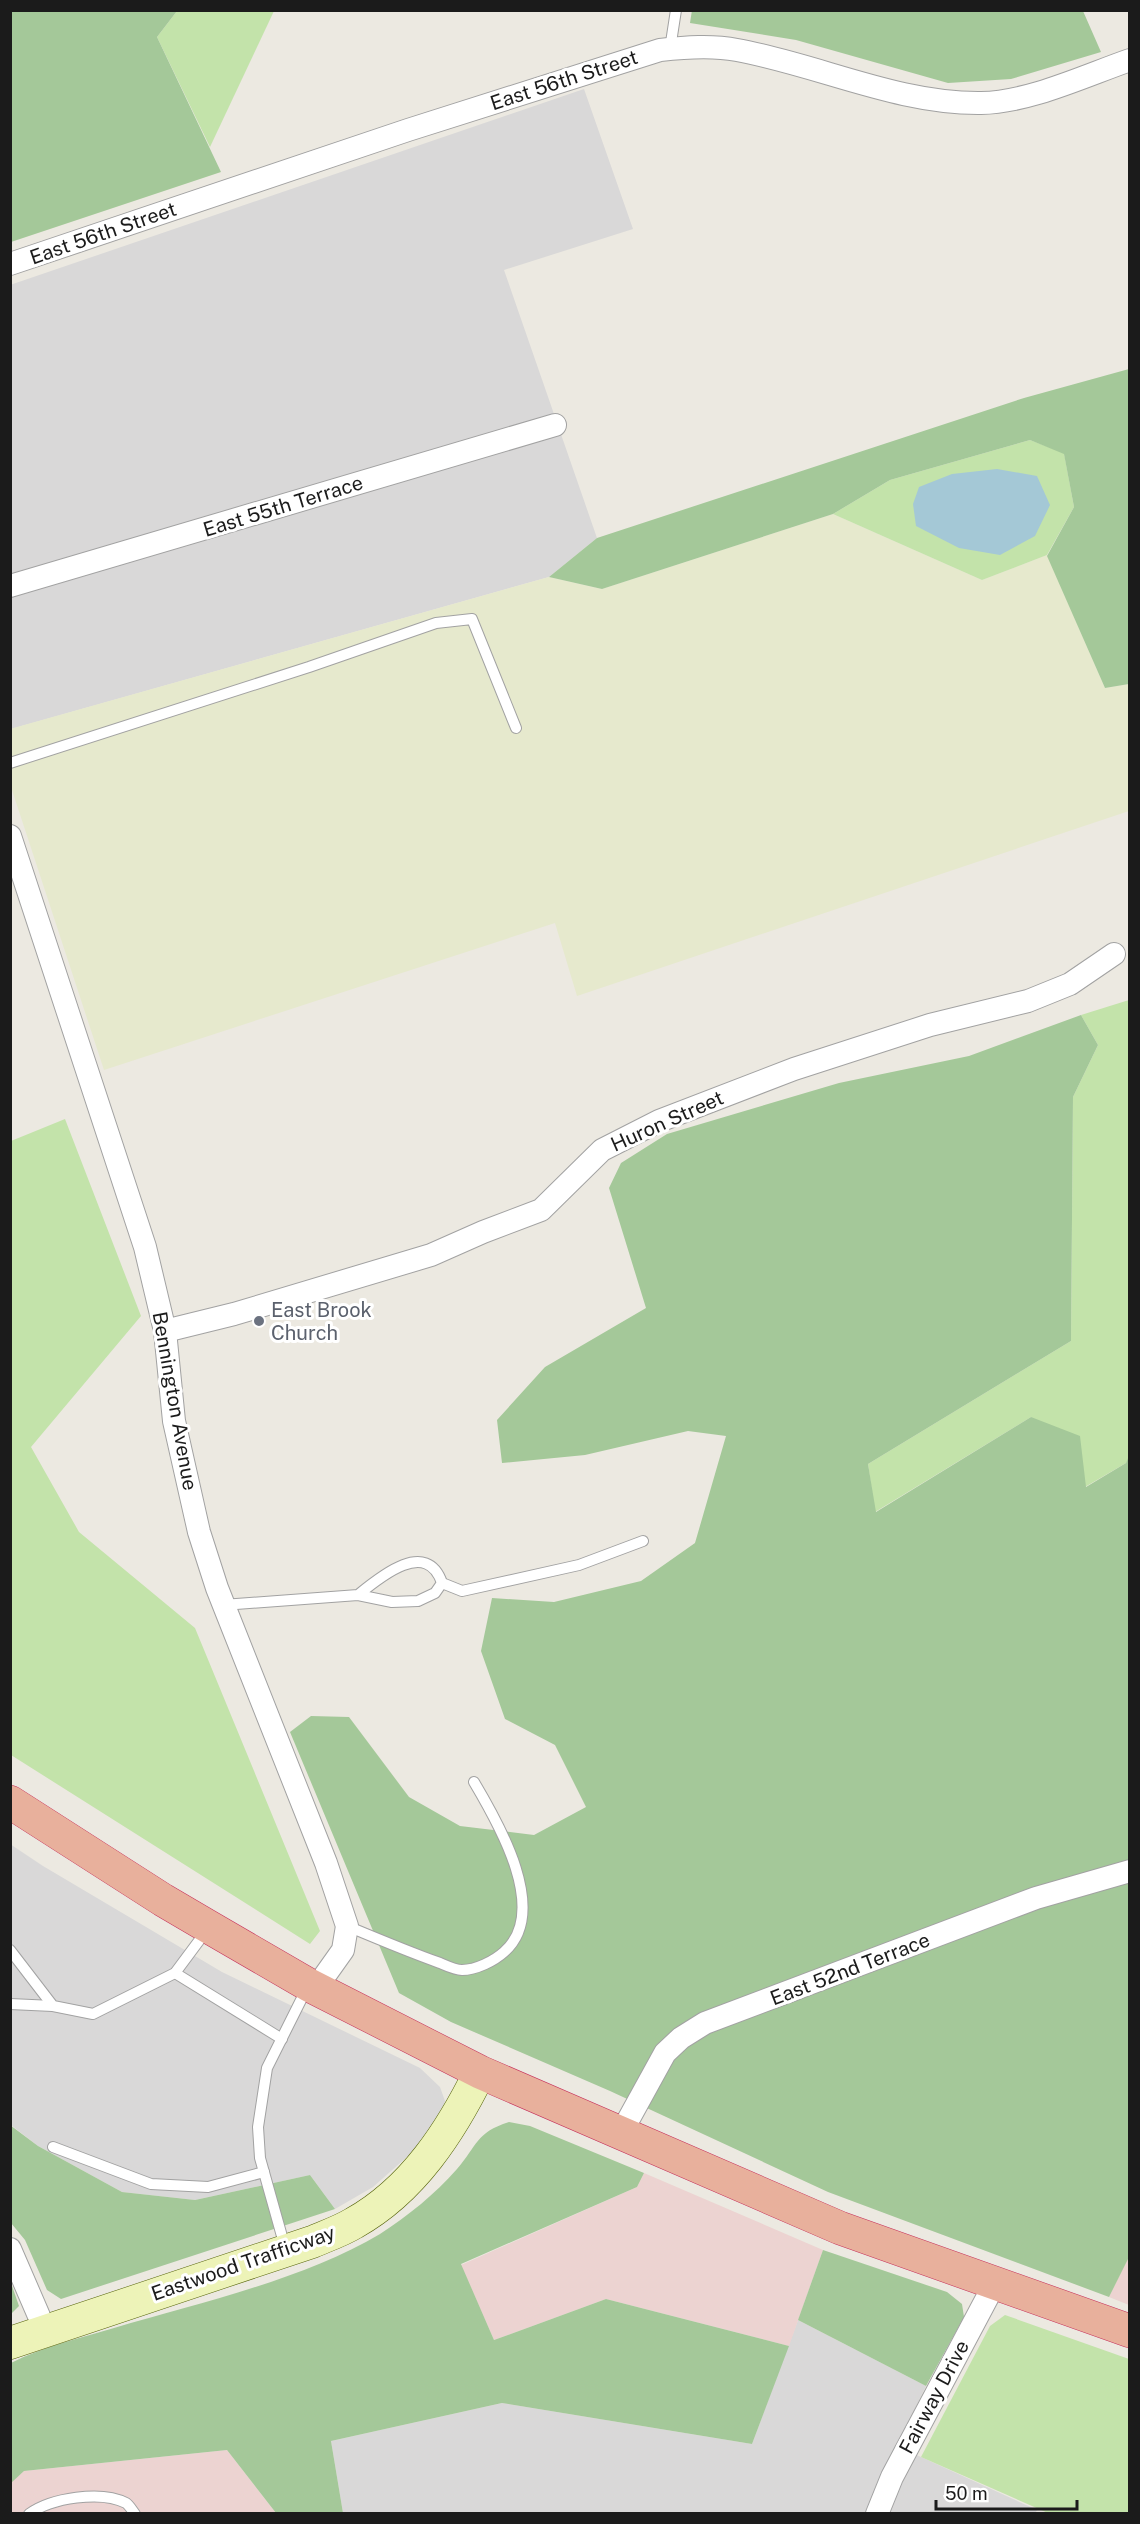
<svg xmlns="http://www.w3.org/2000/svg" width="1140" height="2524" font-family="'Public Sans',sans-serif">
<rect width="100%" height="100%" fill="#ece9e1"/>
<g fill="#d9d8d8">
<path d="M584 89 633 229 504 270 597 538 549 577 11 729 10 285Z"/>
<path d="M10 1844 43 1866 222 1972 420 2068 440 2087 445 2101 441 2118 408 2156 373 2187 335 2209 310 2175 195 2200 122 2192 38 2146 11 2125Z"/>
<path d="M798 2320 926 2386 897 2446 1037 2510 1035 2514 343 2513 331 2441 502 2403 752 2444Z"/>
</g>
<g fill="#ecd3d1">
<path d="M644 2173 823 2250 789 2346 606 2299 494 2340 461 2265 637 2187Z"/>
<path d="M1129 2255V2305L1109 2297Z"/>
<path d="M227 2450 276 2513H11L10 2483 24 2471Z"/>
</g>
<path fill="#e6e9cd" d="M833 514 982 580 1047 555 1105 688 1129 684V811L577 996 555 923 104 1070 11 787 10 729 549 577 602 589Z"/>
<g fill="#c3e3aa">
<path d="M177 11H274L210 147 157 37Z"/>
<path d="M1030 440 1064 453 1074 507 1047 555 982 580 833 514 890 480Z"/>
<path d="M1129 1000 1130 1456 1126 1463 1085 1487 1031 1417 875 1512 868 1464 1071 1341 1073 1097 1098 1045 1081 1015Z"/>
<path d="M65 1119 141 1316 31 1447 79 1532 195 1628 320 1931 310 1944 11 1755V1141Z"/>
<path d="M1005 2315 1129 2359V2513H1048L921 2457 990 2326Z"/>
</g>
<g fill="#a4c899">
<path d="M692 10 1083 11 1101 52 1011 79 948 83 796 40 690 23Z"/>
<path d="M10 11H177L157 37 221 172 11 242Z"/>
<path d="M1129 369V684L1105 688 1047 556 1074 507 1064 454 1030 440 890 480 833 514 602 589 549 577 597 538 1024 398Z"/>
<path d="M1081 1015 1098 1045 1073 1097 1071 1341 868 1464 876 1512 1031 1417 1080 1436 1086 1487 1126 1463 1129 1456 1130 2255 1109 2297 828 2192 610 2091 451 2022 399 1993 290 1732 311 1716 349 1717 409 1797 460 1826 534 1835 586 1807 555 1745 505 1719 481 1651 492 1598 554 1602 641 1581 695 1543 726 1436 688 1431 585 1455 502 1463 497 1420 545 1367 646 1308 609 1188 621 1163 667 1134 839 1083 969 1056Z"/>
<path d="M509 2122 530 2126 644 2173 637 2187 461 2264 494 2340 606 2299 789 2346 752 2444 502 2403 331 2441 343 2513H276L227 2450 24 2471 11 2483V2363C42 2347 80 2338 114 2328 199 2303 305 2279 380 2234 408 2216 435 2194 457 2169 478 2145 475 2133 509 2122Z"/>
<path d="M10 2125 38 2146 122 2192 195 2200 310 2175 335 2209 61 2299 47 2290 25 2240 11 2223Z"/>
<path d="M823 2250 947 2292 962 2304 964 2317 926 2386 798 2320Z"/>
<path d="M10 2280 19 2306 11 2314H10Z"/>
</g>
<path fill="#a4c8d6" d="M997 469 1037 476 1050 505 1035 536 1000 555 959 548 916 526 913 504 919 487 952 474Z"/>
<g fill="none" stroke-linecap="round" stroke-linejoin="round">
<g stroke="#a2a2a2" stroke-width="12">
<g id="service">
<path d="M670 49 676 10"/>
<path d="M10 763 309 667 436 623 472 619 516 728"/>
<path d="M442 1583 462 1591 579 1565 643 1541"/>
<path d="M223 1605 358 1595 392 1602 418 1601 435 1593 442 1583C427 1538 380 1577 358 1595"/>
<path d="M347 1926C378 1939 409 1952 440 1963 447 1966 455 1970 462 1970 476 1970 494 1961 504 1952 550 1912 499 1824 474 1782"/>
<path d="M10 1950 53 2006 93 2014 175 1973 207 1930"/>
<path d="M175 1973 282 2039"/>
<path d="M10 2004 53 2006"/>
<path d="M53 2147 151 2184 208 2187 264 2172"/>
<path d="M285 2247 260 2158 258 2127 267 2068 307 1988"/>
<path d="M29 2514C51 2498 101 2490 126 2503 129 2505 132 2510 135 2514"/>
</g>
</g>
<g stroke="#a2a2a2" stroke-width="24">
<g id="minor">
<path d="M10 264 408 130 660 50C686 47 712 45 737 50 819 65 898 104 981 103 1030 102 1084 76 1130 60"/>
<path d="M10 586 555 425"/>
<path d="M10 836 145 1247 165 1331 174 1421 199 1532 217 1588 326 1863 347 1926 343 1950 316 1988"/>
<path d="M165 1331 234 1314 431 1255 483 1232 541 1210 602 1150 659 1121 794 1069 930 1025 1028 1001 1070 984 1114 954"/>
<path d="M621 2133 665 2053 681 2038 705 2023 1036 1898 1130 1871"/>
<path d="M10 2249 45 2330"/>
<path d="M877 2514 892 2477 995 2283"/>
</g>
</g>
<g stroke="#58660d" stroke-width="33">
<path id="secondary" d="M10 2343 312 2242C326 2236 341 2231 354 2223 413 2190 451 2131 480 2072"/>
</g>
<g stroke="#c6325d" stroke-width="34">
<path id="trunk" d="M10 1802 163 1900 209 1927 309 1985 480 2072 840 2228 1130 2331"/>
</g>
<use href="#service" stroke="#fff" stroke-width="10"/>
<use href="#minor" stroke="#fff" stroke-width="22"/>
<use href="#secondary" stroke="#edf3b8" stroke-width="32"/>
<use href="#trunk" stroke="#e8b09c" stroke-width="33"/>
</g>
<circle fill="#6b7280" stroke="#fff" stroke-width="2" cx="259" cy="1321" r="6"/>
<g text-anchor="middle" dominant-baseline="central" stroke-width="6" stroke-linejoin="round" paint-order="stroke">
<g font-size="20" fill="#1b1b1b" stroke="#fff">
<text transform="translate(564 80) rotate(-18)">East 56th Street</text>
<text transform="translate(103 233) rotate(-19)">East 56th Street</text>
<text transform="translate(283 506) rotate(-17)">East 55th Terrace</text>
<text transform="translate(667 1121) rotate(-24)">Huron Street</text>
<text transform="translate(175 1401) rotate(80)">Bennington Avenue</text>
<text transform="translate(850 1969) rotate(-21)">East 52nd Terrace</text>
<text transform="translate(243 2263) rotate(-19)">Eastwood Trafficway</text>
<text transform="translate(934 2397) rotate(-62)">Fairway Drive</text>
</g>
<g font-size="20" fill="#5b616d" stroke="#fff" text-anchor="start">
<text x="271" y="1310">East Brook<tspan x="271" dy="23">Church</tspan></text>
</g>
</g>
<rect width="1140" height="2524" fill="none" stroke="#1b1b1b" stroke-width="24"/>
<path d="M936 2500v9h141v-9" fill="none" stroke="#1b1b1b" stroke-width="3"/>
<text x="945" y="2500" font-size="18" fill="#1b1b1b" stroke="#ffffff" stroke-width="4.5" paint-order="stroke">50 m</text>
</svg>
